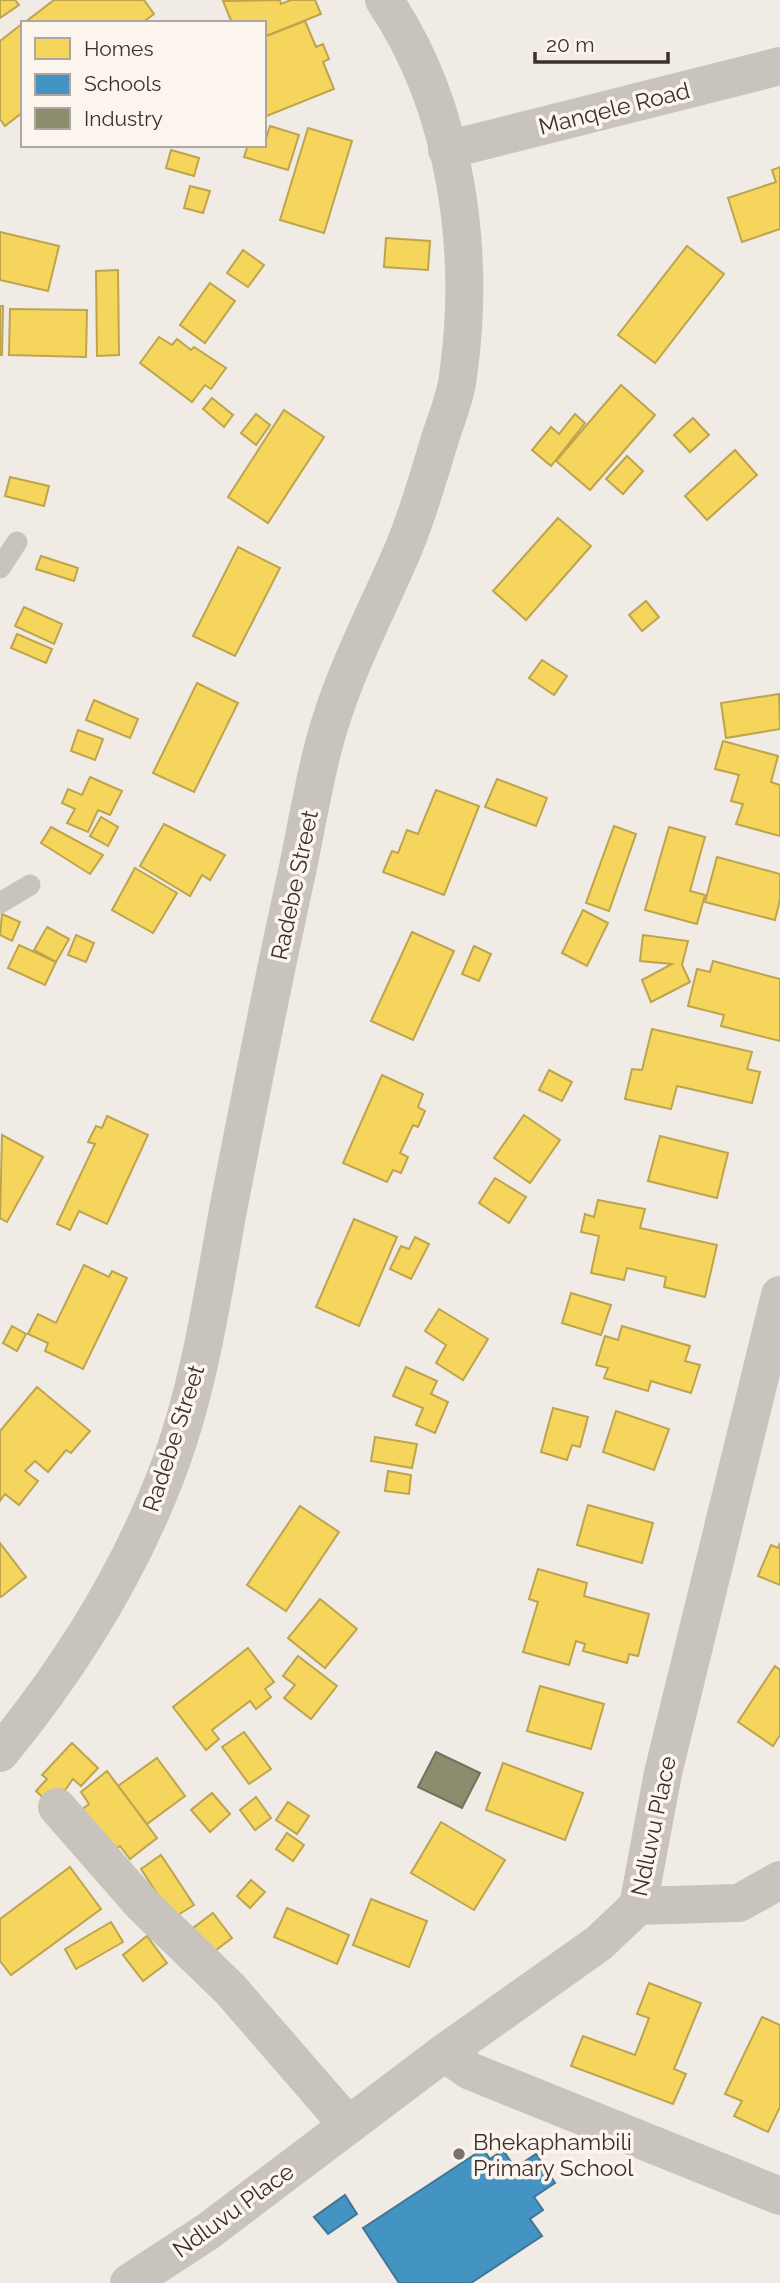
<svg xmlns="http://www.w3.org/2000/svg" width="780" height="2283" font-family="Raleway,sans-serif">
<rect width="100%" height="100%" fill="#f0ebe5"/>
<g fill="#f6d55c" stroke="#bea44d" stroke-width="2">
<path d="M0 0H15L19 5 0 18Z"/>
<path d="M54 0H144L154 14 142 23H24Z"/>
<path d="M280 0 281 4 291 0H315L321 14 264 37V23H232L223 1Z"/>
<path d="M305 21 316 47 323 44 329 59 323 62 334 89 264 117V37Z"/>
<path d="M23 23V112L5 126 0 119V41Z"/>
<path d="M270 126 299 135 288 170 244 157 248 145H264Z"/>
<path d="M308 128 352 141 324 233 280 220Z"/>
<path d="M171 150 199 158 194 176 166 168Z"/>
<path d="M780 167V229L742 242 728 198 776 182 772 170Z"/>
<path d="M190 186 210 191 203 213 184 208Z"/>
<path d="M0 232 59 246 48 291 0 280Z"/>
<path d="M386 238 430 241 428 270 384 267Z"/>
<path d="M687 246 724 274 655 363 618 335Z"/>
<path d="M243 250 264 265 248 287 227 273Z"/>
<path d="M118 270 119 355 97 356 96 271Z"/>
<path d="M210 283 235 301 205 343 180 325Z"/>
<path d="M0 306H3L2 355H0Z"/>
<path d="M10 309 87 310 86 357 9 355Z"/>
<path d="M159 337 172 345 177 339 191 350 194 347 226 368 211 389 205 385 192 402 140 363Z"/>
<path d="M621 385 655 415 590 490 556 461Z"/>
<path d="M212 398 233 415 224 427 203 409Z"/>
<path d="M284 410 324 437 268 523 228 497Z"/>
<path d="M256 414 270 425 256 445 241 433Z"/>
<path d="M575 414 585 423 551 466 532 450 551 427 559 434Z"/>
<path d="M693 418 709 435 690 452 674 435Z"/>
<path d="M735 450 757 475 707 520 685 496Z"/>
<path d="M627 456 643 471 623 494 606 479Z"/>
<path d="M10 477 49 486 44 506 5 496Z"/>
<path d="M558 518 591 546 526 620 493 591Z"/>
<path d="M238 547 280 568 235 656 193 636Z"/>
<path d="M41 556 78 568 74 581 36 569Z"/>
<path d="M646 601 659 617 642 631 629 615Z"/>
<path d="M24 607 62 624 54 644 15 626Z"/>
<path d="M17 634 52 649 46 663 11 648Z"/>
<path d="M542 660 567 676 554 695 529 678Z"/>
<path d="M197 683 238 703 194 792 153 773Z"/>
<path d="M779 694 780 729 726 738 721 703Z"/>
<path d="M94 700 138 719 130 738 86 720Z"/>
<path d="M78 730 103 739 95 760 71 751Z"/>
<path d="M723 741 778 756 771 782 780 785V836L736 824 743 804 731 801 739 775 715 769Z"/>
<path d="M90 777 122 791 110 815 98 810 88 832 67 823 75 809 62 803 68 789 82 795Z"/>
<path d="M497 779 547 798 536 826 485 807Z"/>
<path d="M436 790 479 806 444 895 383 872 392 851 398 853 407 830 418 834Z"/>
<path d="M101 817 118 827 108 846 90 836Z"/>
<path d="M164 824 225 855 210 880 202 875 190 896 140 866Z"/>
<path d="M614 826 636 834 609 911 586 903Z"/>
<path d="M51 827 103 855 90 874 41 843Z"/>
<path d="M669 827 705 837 690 891 705 895 697 924 645 910Z"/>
<path d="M717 857 780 874V900L775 920 705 902Z"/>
<path d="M135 868 177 893 153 933 112 910Z"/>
<path d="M583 910 608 923 587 966 562 953Z"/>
<path d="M2 914 20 922 12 941 0 935Z"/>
<path d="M47 927 69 939 56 962 34 950Z"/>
<path d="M412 932 454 951 413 1040 371 1021Z"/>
<path d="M76 935 94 943 86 962 68 955Z"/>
<path d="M643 935 688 941 682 965 690 982 651 1002 642 980 672 964 640 961Z"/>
<path d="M19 945 56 962 45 985 8 968Z"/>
<path d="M474 946 491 954 479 981 462 974Z"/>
<path d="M713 961 780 979V1041L721 1026 724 1015 688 1006 697 969 710 972Z"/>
<path d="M652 1029 752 1052 747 1069 760 1072 752 1103 677 1086 671 1109 625 1099 632 1069 642 1070Z"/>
<path d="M549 1070 572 1082 562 1101 539 1090Z"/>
<path d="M382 1075 423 1094 418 1107 425 1111 418 1127 413 1125 400 1153 408 1157 401 1173 393 1170 387 1182 343 1163Z"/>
<path d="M524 1115 560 1140 530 1183 494 1158Z"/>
<path d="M107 1116 148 1135 107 1224 79 1211 70 1230 57 1224 95 1144 88 1142 96 1126 102 1128Z"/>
<path d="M2 1135 43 1157 7 1222 0 1218Z"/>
<path d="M660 1136 728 1153 717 1198 648 1181Z"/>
<path d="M495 1178 526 1197 509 1223 479 1203Z"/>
<path d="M598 1200 645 1209 640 1228 717 1245 705 1297 664 1287 666 1277 627 1268 624 1280 591 1273 599 1236 581 1232 585 1214 594 1217Z"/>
<path d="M354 1219 397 1237 359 1326 316 1307Z"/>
<path d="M415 1237 429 1244 411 1279 390 1269 401 1246 409 1249Z"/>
<path d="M84 1265 109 1277 112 1271 127 1278 83 1369 45 1351 48 1343 28 1334 38 1314 56 1323Z"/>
<path d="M571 1293 611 1305 601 1335 562 1323Z"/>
<path d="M439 1309 488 1339 463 1380 436 1363 446 1345 425 1331Z"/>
<path d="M12 1326 26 1334 17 1351 3 1343Z"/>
<path d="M622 1326 690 1346 685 1361 700 1365 691 1393 651 1381 648 1391 604 1378 608 1368 596 1365 605 1336 618 1340Z"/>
<path d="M406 1367 437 1381 431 1394 448 1402 435 1433 416 1425 423 1408 393 1396Z"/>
<path d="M37 1387 90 1431 71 1453 66 1450 48 1472 35 1461 25 1471 38 1481 19 1505 5 1494 0 1501V1431Z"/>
<path d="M553 1408 588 1417 580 1447 572 1445 567 1460 541 1452Z"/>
<path d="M616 1411 669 1429 654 1470 603 1452Z"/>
<path d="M375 1437 417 1444 412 1468 371 1461Z"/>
<path d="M388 1471 411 1475 409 1494 385 1491Z"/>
<path d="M588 1505 653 1523 642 1563 577 1545Z"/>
<path d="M300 1506 339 1532 286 1611 247 1585Z"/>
<path d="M0 1543 26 1577 1 1597 0 1596Z"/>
<path d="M780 1543V1585L758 1576 771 1545 778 1548Z"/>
<path d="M538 1569 587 1583 584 1596 649 1614 638 1656 629 1654 627 1663 583 1651 585 1644 576 1641 569 1665 523 1652 538 1602 529 1599Z"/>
<path d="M320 1599 357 1629 325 1668 288 1638Z"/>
<path d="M248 1648 274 1682 265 1689 271 1697 256 1709 250 1701 212 1730 219 1739 206 1750 173 1707Z"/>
<path d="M298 1656 337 1686 311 1719 284 1698 295 1685 283 1676Z"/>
<path d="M775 1666 780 1670V1735L773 1746 738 1722Z"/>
<path d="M540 1686 604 1704 591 1749 527 1731Z"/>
<path d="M244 1732 271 1769 249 1784 222 1747Z"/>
<path d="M72 1743 98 1768 81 1786 73 1779 53 1807 36 1791 47 1779 42 1775Z"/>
<path d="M157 1758 185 1796 147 1824 118 1786Z"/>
<path d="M503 1763 583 1793 565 1840 486 1810Z"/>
<path d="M107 1771 157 1838 130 1859 120 1846 107 1855 76 1814 89 1804 81 1792Z"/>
<path d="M212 1793 230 1814 210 1832 191 1810Z"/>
<path d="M256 1797 271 1818 255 1830 240 1810Z"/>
<path d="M288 1802 309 1816 297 1834 276 1820Z"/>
<path d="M441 1822 505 1860 474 1910 411 1873Z"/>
<path d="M287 1833 304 1845 293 1861 276 1849Z"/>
<path d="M161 1855 194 1905 173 1918 141 1869Z"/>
<path d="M70 1867 101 1909 11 1975 0 1961V1919Z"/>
<path d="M251 1880 265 1892 250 1908 237 1896Z"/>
<path d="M371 1899 427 1921 409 1967 353 1945Z"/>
<path d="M287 1908 349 1935 337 1964 274 1937Z"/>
<path d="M213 1913 232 1938 208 1956 189 1931Z"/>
<path d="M111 1922 123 1942 76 1969 65 1949Z"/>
<path d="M147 1936 167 1963 143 1981 123 1955Z"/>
<path d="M649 1983 701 2003 674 2069 686 2074 673 2104 571 2066 583 2036 635 2055 649 2018 637 2014Z"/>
<path d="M762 2017 780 2025V2107L768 2132 734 2116 742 2101 725 2094Z"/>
</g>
<g fill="#4393c3" stroke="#417595" stroke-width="2">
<path d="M483 2149 490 2159 503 2150 515 2168 536 2154 555 2183 534 2197 543 2210 530 2219 542 2236 471 2283H399L363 2228Z"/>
<path d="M345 2195 357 2214 328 2234 314 2217Z"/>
</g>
<path fill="#8c8c6e" stroke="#74705a" stroke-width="2" d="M436 1752 480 1773 462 1808 418 1787Z"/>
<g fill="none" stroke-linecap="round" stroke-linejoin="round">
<g stroke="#c9c3be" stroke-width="21">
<path d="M0 568 17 542"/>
<path d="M0 903 30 885"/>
</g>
<g stroke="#c9c3be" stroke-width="38">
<path d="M447 150 780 66"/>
<path d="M0 1753C69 1669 128 1575 167 1473 199 1389 212 1299 228 1210 250 1097 272 984 297 872 306 829 313 786 324 744 344 670 376 614 405 545 419 511 429 474 440 439 446 419 456 397 458 376 476 250 456 106 384 0"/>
<path d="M57 1807 141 1903 230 1989 348 2125"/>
<path d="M638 1906 739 1903 780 1880"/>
<path d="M444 2053 470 2071 780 2196"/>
<path d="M129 2283 207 2232 444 2053 599 1943 638 1906 663 1773 780 1295"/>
</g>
</g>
<circle fill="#7a716c" stroke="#fbf5ee" stroke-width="2.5" cx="459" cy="2154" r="7"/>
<g text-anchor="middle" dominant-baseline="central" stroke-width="7" stroke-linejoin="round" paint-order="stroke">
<g font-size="23" fill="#3b302b" stroke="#fbf5ee">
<text transform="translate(614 108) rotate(-14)">Manqele Road</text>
<text transform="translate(294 885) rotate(-78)">Radebe Street</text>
<text transform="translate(173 1438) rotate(-72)">Radebe Street</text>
<text transform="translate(653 1826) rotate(-78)">Ndluvu Place</text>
<text transform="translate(233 2210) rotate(-36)">Ndluvu Place</text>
</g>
<g font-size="23" fill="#3b302b" stroke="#fbf5ee" text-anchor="start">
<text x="473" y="2141">Bhekaphambili<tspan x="473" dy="26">Primary School</tspan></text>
</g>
</g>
<rect x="21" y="21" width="245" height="126" fill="#fbf5ee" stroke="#aea6a0" stroke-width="2"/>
<rect x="35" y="38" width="35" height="21" fill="#f6d55c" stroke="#aea6a0" stroke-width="2"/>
<text x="84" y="56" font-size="21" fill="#3b302b">Homes</text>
<rect x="35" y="74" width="35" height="21" fill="#4393c3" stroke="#aea6a0" stroke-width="2"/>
<text x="84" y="91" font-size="21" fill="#3b302b">Schools</text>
<rect x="35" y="108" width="35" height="21" fill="#8c8c6e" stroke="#aea6a0" stroke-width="2"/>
<text x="84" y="126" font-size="21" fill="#3b302b">Industry</text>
<path d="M535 52v10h133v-10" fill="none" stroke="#3b302b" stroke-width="3.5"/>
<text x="546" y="52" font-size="21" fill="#3b302b" stroke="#fbf5ee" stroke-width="5" paint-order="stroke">20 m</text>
</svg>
